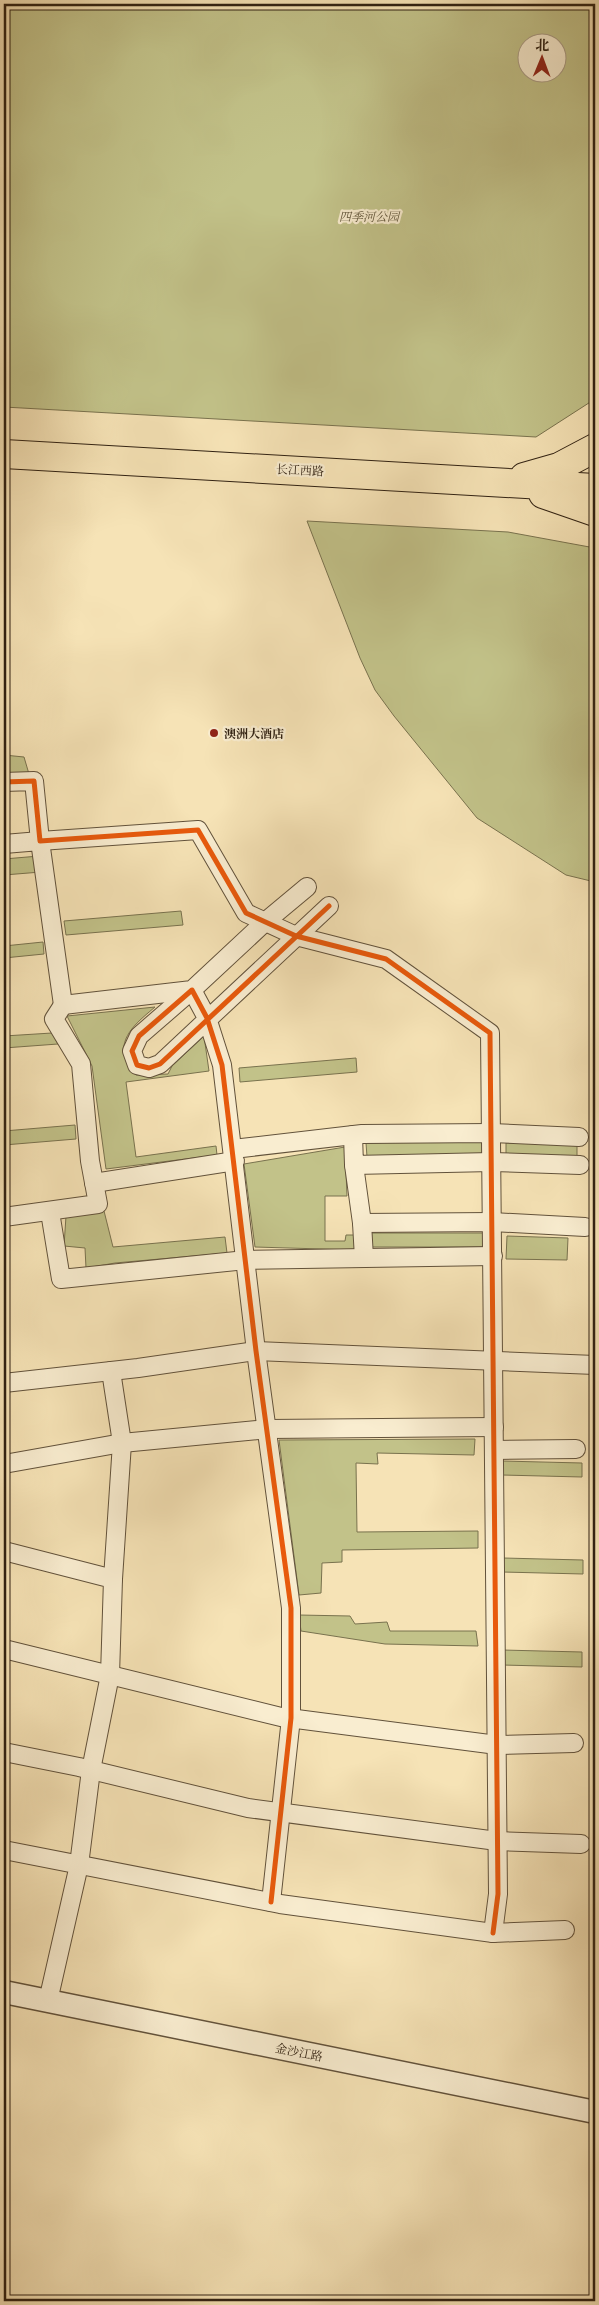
<svg xmlns="http://www.w3.org/2000/svg" width="599" height="2305" font-family="'Libre Caslon Text','Noto Serif SC',serif">
<rect width="100%" height="100%" fill="#f6e3b6"/>
<filter id="stains"><feTurbulence type="fractalNoise" baseFrequency=".004" numOctaves="4"/><feColorMatrix values="0 0 0 0 .2 0 0 0 0 .09 0 0 0 0 .02 0 0 0 .5 -.17"/></filter>
<radialGradient id="worn" r=".72"><stop offset=".6" stop-color="#630" stop-opacity="0"/><stop offset="1" stop-color="#630" stop-opacity=".3"/></radialGradient>
<g fill="#c2c289" stroke="#79724e" fill-rule="evenodd">
<path d="M4 4H595V399L536 437 4 407ZM526 42H556V72H526Z"/>
<path d="M307 521 508 532 595 548V882L566 875 477 818 394 716 375 690 360 658Z"/>
<path d="M4 755 24 757 29 774 4 776Z"/>
<path d="M39 856 41 872 4 875V859Z"/>
<path d="M181 911 183 925 66 935 64 921Z"/>
<path d="M43 942 44 954 4 958V946Z"/>
<path d="M155 1007C140 1020 118 1036 125 1058 127 1064 133 1070 136 1075L168 1074 172 1066 204 1036 209 1071 126 1082 136 1157 216 1146 217 1155 106 1169 92 1066 67 1016Z"/>
<path d="M52 1033 58 1044 4 1048V1036Z"/>
<path d="M356 1058 357 1072 240 1082 239 1068Z"/>
<path d="M75 1125 76 1139 4 1145V1131Z"/>
<path d="M484 1140V1155L367 1157 366 1143Z"/>
<rect x="506" y="1143" width="71" height="15"/>
<path d="M345 1147 347 1196H325V1241H345L346 1235H355L356 1250 255 1247 244 1164Z"/>
<path d="M104 1211 113 1247 225 1237 227 1253 115 1263 86 1268 85 1248 64 1246 66 1216Z"/>
<rect x="370" y="1233" width="118" height="14"/>
<path d="M507 1236 568 1238 567 1260 506 1259Z"/>
<path d="M475 1439 474 1455 377 1453 378 1464 356 1463 357 1532 478 1531V1548L342 1550V1562L322 1563 321 1593 299 1595 279 1440Z"/>
<path d="M502 1461 582 1463V1477L502 1475Z"/>
<path d="M503 1558 583 1560V1574L502 1572Z"/>
<path d="M299 1615 350 1616 355 1624 387 1622 390 1631H476L478 1646 385 1644 301 1631Z"/>
<path d="M502 1650 582 1652V1667L502 1665Z"/>
</g>
<g fill="none" stroke-linecap="round" stroke-linejoin="round">
<g stroke="#62523b" stroke-width="20">
<g id="minor">
<path d="M4 782 34 781 40 841 198 830 246 913 296 936 386 959 490 1033 498 1894 493 1933"/>
<path d="M4 844 40 841 63 1005 192 990 265 922 307 887"/>
<path d="M353 1135 354 1165 492 1162 580 1165"/>
<path d="M233 1149 362 1134 491 1133 579 1137"/>
<path d="M354 1165 362 1223 492 1222 585 1227"/>
<path d="M94 1183 235 1161"/>
<path d="M50 1212 61 1279 246 1260 493 1256"/>
<path d="M4 1217 98 1204 90 1161 81 1064 54 1019 63 1005"/>
<path d="M362 1223 364 1258"/>
<path d="M111 1371 122 1443 113 1579"/>
<path d="M4 1383 138 1368 256 1351 595 1365"/>
<path d="M494 1450 576 1449"/>
<path d="M4 1464 122 1443 268 1429 494 1427"/>
<path d="M4 1551 113 1579 110 1675 91 1770 79 1865 48 2001"/>
<path d="M4 1649 281 1717 497 1745 574 1743"/>
<path d="M4 1752 79 1767 248 1808 497 1841 581 1844"/>
<path d="M4 1850 280 1904 493 1933 565 1930"/>
<path d="M271 1902 291 1718V1608L256 1351 222 1065 207 1018 192 990 139 1036 132 1051 137 1065 149 1068 160 1064 329 906"/>
</g>
</g>
<g stroke="#62523b" stroke-width="25">
<path id="tertiary" d="M4 1992 595 2112"/>
</g>
<g stroke="#302112" stroke-width="30">
<g id="primary">
<path d="M4 454 595 488"/>
<path d="M524 477 559 467 595 448"/>
<path d="M543 494 595 512"/>
</g>
</g>
<use href="#minor" stroke="#f9edd0" stroke-width="18"/>
<use href="#tertiary" stroke="#f9edd0" stroke-width="22"/>
<use href="#primary" stroke="#f6e3b6" stroke-width="28"/>
<g stroke="#f9edd0" stroke-width="8">
<g id="cycleway">
<path d="M4 782 34 781 40 841 198 830 246 913 296 936 386 959 490 1033 498 1894 493 1933"/>
<path d="M271 1902 291 1718V1608L256 1351 222 1065 207 1018 192 990 139 1036 132 1051 137 1065 149 1068 160 1064 329 906"/>
</g>
</g>
<use href="#cycleway" stroke="#e8590c" stroke-width="5"/>
</g>
<circle fill="#8f2418" stroke="#f9edd0" stroke-width="2" cx="214" cy="733" r="5"/>
<g text-anchor="middle" dominant-baseline="central" stroke-width="4.5" stroke-linejoin="round" paint-order="stroke">
<g font-size="12" font-style="italic" fill="#5c5136" stroke="#f9edd0">
<text x="369" y="216">四季河公园</text>
</g>
<g font-size="12" fill="#302112" stroke="#f9edd0">
<text transform="translate(300 470) rotate(3)">长江西路</text>
<text transform="translate(299 2052) rotate(11)">金沙江路</text>
</g>
<g font-size="12" font-weight="bold" fill="#302112" stroke="#f9edd0" text-anchor="start">
<text x="224" y="733">澳洲大酒店</text>
</g>
</g>
<rect width="599" height="2305" fill="none" stroke="#f6e3b6" stroke-width="20"/>
<rect x="5" y="5" width="589" height="2295" fill="none" stroke="#302112" stroke-width="2.5"/>
<rect x="10" y="10" width="579" height="2285" fill="none" stroke="#302112"/>
<g transform="translate(542 58) rotate(1)"><circle r="24" fill="#f9edd0" stroke="#a99b84"/>
<path d="M0-4L9 19L0 12L-9 19Z" fill="#8f2418"/>
<text y="-8" font-size="14" font-weight="bold" text-anchor="middle" fill="#302112">北</text>
</g>
<rect width="100%" height="100%" filter="url(#stains)"/>
<rect width="100%" height="100%" fill="url(#worn)"/>
</svg>
